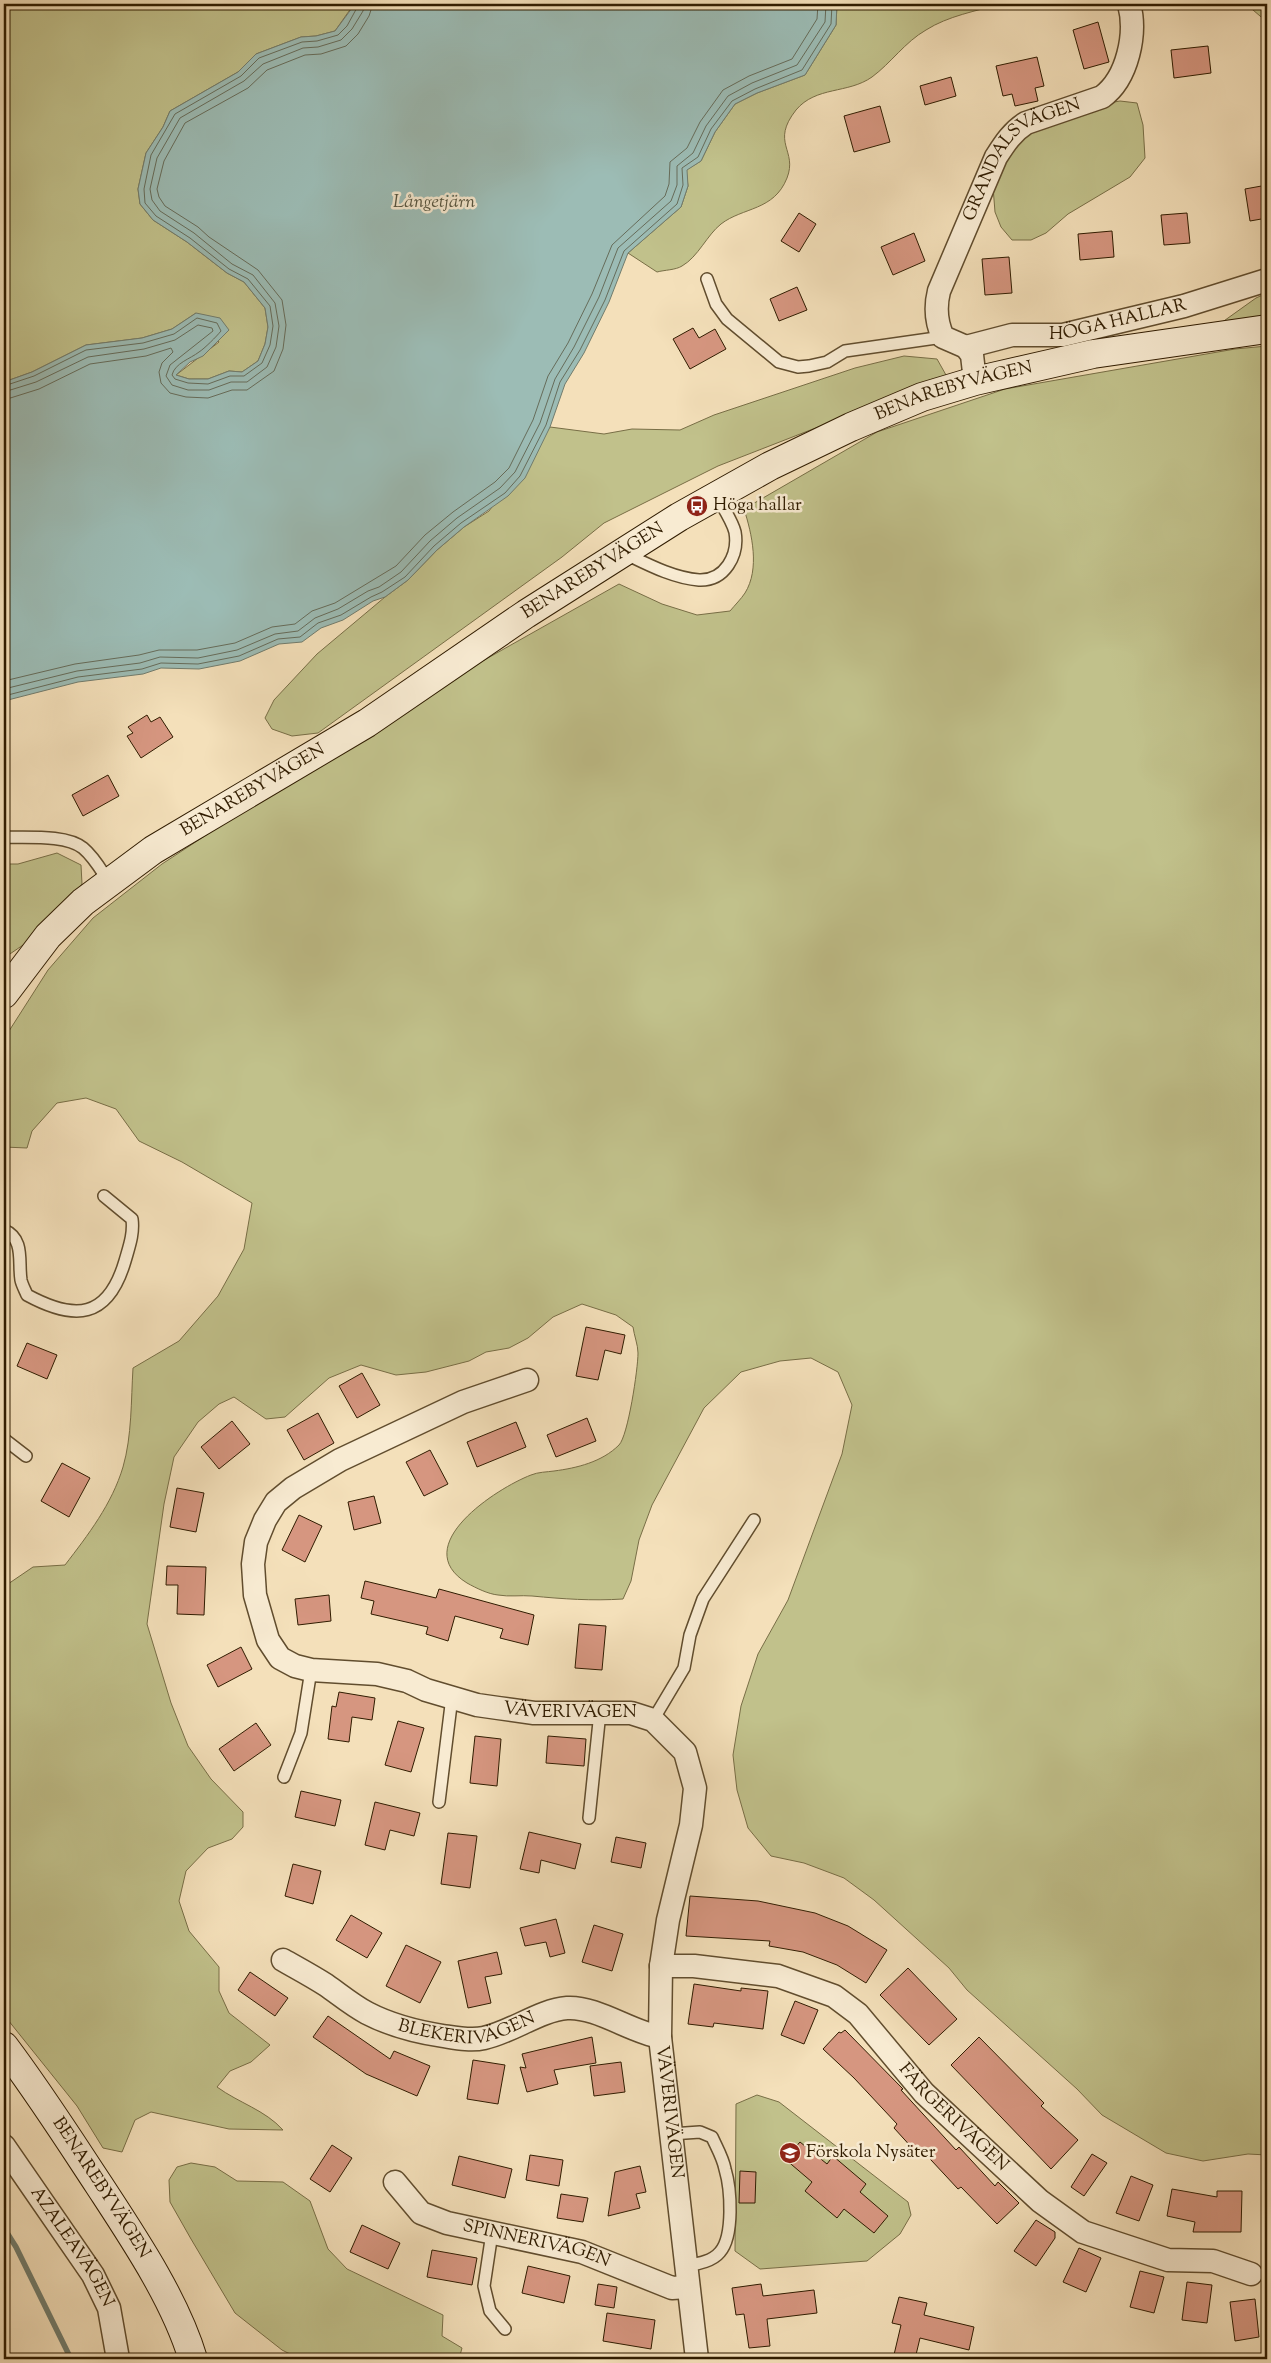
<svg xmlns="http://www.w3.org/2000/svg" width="1271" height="2363" font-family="'Sorts Mill Goudy',serif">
<rect width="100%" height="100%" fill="#f4e0ba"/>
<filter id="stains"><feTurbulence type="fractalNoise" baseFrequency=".004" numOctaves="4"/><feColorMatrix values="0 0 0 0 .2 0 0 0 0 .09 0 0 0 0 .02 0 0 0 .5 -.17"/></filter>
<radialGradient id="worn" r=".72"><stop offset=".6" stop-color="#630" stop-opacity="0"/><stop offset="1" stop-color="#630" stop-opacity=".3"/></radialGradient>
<g fill="#c1c18b" stroke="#786e46">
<path d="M4 4H354L335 31 316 36 301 37 256 54 238 72 170 111 163 127 146 153 138 189 140 204 153 220 187 242 227 273 244 282 265 308 268 327 265 344 258 361 242 372 229 371 208 379H189L176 375 219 342 196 313 172 329 142 338 86 345 32 372 4 382Z"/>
<path d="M837 4H1001C976 11 948 16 926 30 905 42 891 63 872 77 848 94 816 86 796 110 770 143 798 150 787 178 774 211 743 207 721 224 707 235 698 257 682 266 676 270 664 270 657 272L628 253 681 207 688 186 686 170 701 161 715 132 735 104 757 93 805 75 836 25Z"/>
<path d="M1246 4H1267V22Z"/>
<path d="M1120 101 1137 103 1143 125 1145 158 1130 177 1068 214 1046 233 1031 240H1012L1001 227 995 212 993 187 996 177 1025 134 1091 106Z"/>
<path d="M1267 293V321L1214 328 1256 298Z"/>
<path d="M1267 346V2155L1248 2154 1203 2161 1166 2153 1102 2115 1077 2089 967 1990 949 1968 874 1900 844 1878 804 1863 771 1856 748 1828 737 1790 733 1755 741 1706 758 1654 788 1600 842 1454 852 1405 838 1372 811 1358 780 1361 741 1372 704 1408 652 1505 639 1540 631 1581 623 1599C592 1601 563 1599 532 1596 521 1595 509 1597 498 1595 488 1594 476 1588 467 1583 407 1546 497 1488 531 1475 538 1472 547 1472 554 1471 577 1468 602 1462 619 1445 628 1436 638 1369 638 1353 638 1345 634 1335 633 1327L616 1315 582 1304 553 1317 528 1338 509 1348 486 1352 469 1361 426 1372 396 1375 361 1365 329 1378 285 1417 266 1419 234 1397 219 1404 198 1422 174 1457 164 1504 147 1624 171 1703 188 1746 211 1779 243 1812V1827L232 1839 208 1848 186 1871 179 1901 189 1931 219 1967V1991L229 2013 270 2045 251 2062 230 2071 217 2087C239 2103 265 2110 283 2130L229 2129 151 2112 135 2120 122 2152 103 2148 77 2106 4 2015V1599L8 1584 33 1567 65 1565C88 1535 112 1504 123 1467 132 1436 131 1400 133 1368L179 1341 218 1296 244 1249 252 1203 182 1162 139 1141 116 1109 86 1098 57 1103 32 1131 27 1148 4 1147V1047L9 1031 48 970 93 918 162 864 261 799 479 663 619 584 662 604 697 615 730 611C735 605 741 599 745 593 760 569 752 534 744 509L877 432 1005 389 1235 349Z"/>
<path d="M904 356 937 359 946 375 937 385 903 394 718 466 604 523 562 557 318 733 292 736 272 729 265 718 274 700 317 654 385 597 408 580 437 550 464 527 489 511 550 427 604 434 632 429 680 430 714 415 855 368Z"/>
<path d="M57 853 81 865 82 884 26 943 4 958V864H18Z"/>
<path d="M757 2095 779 2102 908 2202 911 2215 900 2234 867 2261 760 2269 735 2251 736 2104Z"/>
<path d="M191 2163 215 2167 237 2181 283 2182 310 2201 328 2249 347 2269 443 2315 442 2336 462 2348 459 2359H300L282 2350 235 2313 191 2239 170 2202 169 2180 177 2167Z"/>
</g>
<path fill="#9cbcb5" stroke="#717c6d" d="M355 4H837L836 25 805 75 757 93 735 104 715 132 701 161 687 170 688 186 681 207 628 253 609 302 584 353 565 384 550 427 525 478 508 496 464 527 437 550 408 580 385 597 373 601 343 620 321 628 302 642 279 644 240 661 199 669 161 668 143 674 78 682 4 701V382L32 372 86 345 142 338 172 329 196 313 220 318 229 330 203 356 190 362 176 375 189 379H208L229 371 242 372 258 361 265 344 268 327 265 308 244 282 227 273 187 242 153 220 140 204 138 189 146 153 163 127 170 111 238 72 256 54 301 37 316 36 335 31Z"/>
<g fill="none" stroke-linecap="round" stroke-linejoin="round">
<g stroke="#666c5a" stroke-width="1">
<path d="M4 386 34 376 86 350 143 343 174 334 197 318 217 323 221 331C217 336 204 349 199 352 190 359 175 363 172 375L175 379 188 383 208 384 230 376H244L262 363 270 345 273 326 270 306 248 279 229 269 190 238 156 216 145 203 144 189 151 155 175 114 241 76 259 58 302 42 317 41 338 35 347 26 359 4"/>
<path d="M4 392 36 382 88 357 144 349 175 340 198 325 212 328 213 331 170 365 166 376 172 385 188 390H209L231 382H247L267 367 276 347 279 326 275 303 253 275 232 264 194 233 160 211 152 200 150 189 157 158 180 118 244 81 263 64 303 48 318 47 341 40 352 29 363 11 365 4"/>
<path d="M4 400 39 389 90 364 146 356 171 348 173 352 162 363 159 372 161 383 170 393 186 397 208 398 232 390H247L274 371 283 349 286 325 282 300 258 270 209 237 198 227 165 206 159 197 157 189 164 161 185 123 248 88 267 70 305 55 321 54 346 46 358 34 369 16 373 4"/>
<path d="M4 681 75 664 139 655 159 650H197L235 643 272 627 295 624 312 611 335 603 396 566 425 535 453 512 495 482 509 468 533 420 548 376 568 343 592 294 612 245 665 196 669 184 670 162 687 148 700 122 723 90 749 76 792 59 817 19 818 4"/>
<path d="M4 689 77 671 140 663 160 657 198 658 237 650 275 634 298 631 315 618 338 609 368 591 379 587 401 572 430 541 457 518 500 488 515 472 540 423 555 379 574 347 599 297 618 248 671 201 677 185V166L693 153 706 126 728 96 752 83 797 65 825 22 826 4"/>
<path d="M4 696 78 677 142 669 161 663 198 664 239 656 278 639 300 637 318 623 341 615 371 597 382 592 405 577 434 546 461 523 505 493 520 476 546 425 560 382 580 350 605 300 624 251 677 204 683 185 682 168 698 157 711 129 732 101 755 89 802 70 831 24 832 4"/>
</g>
<path stroke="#717c6d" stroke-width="5.5" d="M4 2228 16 2247 71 2359"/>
</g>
<g fill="#d69680" stroke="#301c00">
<path d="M1098 22 1109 62 1084 69 1073 30Z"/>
<path d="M1208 46 1211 73 1174 78 1171 50Z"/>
<path d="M1037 57 1044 86 1035 88 1038 101 1015 106 1012 94 1003 96 996 66Z"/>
<path d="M951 77 956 96 925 105 920 86Z"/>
<path d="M880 106 890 142 854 152 844 116Z"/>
<path d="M1267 185V218L1250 221 1245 189Z"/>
<path d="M799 213 816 224 799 252 781 241Z"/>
<path d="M1187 213 1190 243 1164 245 1161 215Z"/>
<path d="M1112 231 1114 257 1080 260 1078 234Z"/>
<path d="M914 233 925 261 893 275 881 247Z"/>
<path d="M1009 257 1012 293 985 295 982 259Z"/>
<path d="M797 287 807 310 779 321 770 299Z"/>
<path d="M693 328 699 338 715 329 726 349 690 369 673 339Z"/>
<path d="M147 715 151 722 160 717 173 737 141 758 127 736 133 733 128 727Z"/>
<path d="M108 775 119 796 83 816 72 795Z"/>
<path d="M586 1327 625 1335 621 1354 605 1350 598 1380 576 1376Z"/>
<path d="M27 1343 57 1355 47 1379 17 1366Z"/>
<path d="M362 1373 380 1405 357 1418 339 1386Z"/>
<path d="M318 1413 334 1443 304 1460 287 1430Z"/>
<path d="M587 1418 596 1441 556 1457 547 1435Z"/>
<path d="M232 1421 250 1444 219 1469 201 1447Z"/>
<path d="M516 1422 526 1447 477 1467 467 1442Z"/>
<path d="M430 1450 448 1484 424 1496 406 1462Z"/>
<path d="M62 1463 90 1478 69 1517 41 1501Z"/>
<path d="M177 1488 204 1493 196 1532 170 1527Z"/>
<path d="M374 1496 381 1523 354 1530 348 1502Z"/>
<path d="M299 1515 322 1526 305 1562 282 1550Z"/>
<path d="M167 1566 206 1567 204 1615 177 1614 178 1585H166Z"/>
<path d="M365 1581 436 1598 439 1589 534 1615 528 1645 500 1638 503 1629 455 1616 448 1641 426 1634 428 1627 371 1614 374 1601 361 1598Z"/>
<path d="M329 1595 331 1621 298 1625 295 1599Z"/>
<path d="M579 1624 606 1626 602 1670 575 1668Z"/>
<path d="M241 1647 252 1669 218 1687 207 1665Z"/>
<path d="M339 1692 375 1698 372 1720 352 1717 349 1742 328 1739 332 1706 336 1707Z"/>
<path d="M398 1721 424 1728 411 1772 385 1765Z"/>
<path d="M256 1723 271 1745 234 1771 219 1749Z"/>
<path d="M475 1736 501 1739 497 1786 470 1783Z"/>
<path d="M548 1736 586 1739 584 1766 546 1763Z"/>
<path d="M301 1791 341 1800 335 1826 295 1817Z"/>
<path d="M375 1802 420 1813 414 1836 390 1830 385 1850 365 1845Z"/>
<path d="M529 1832 581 1844 575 1869 541 1860 539 1873 520 1869Z"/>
<path d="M448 1833 477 1836 470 1888 441 1884Z"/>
<path d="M616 1837 646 1843 641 1868 611 1862Z"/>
<path d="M293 1864 321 1871 313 1904 285 1896Z"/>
<path d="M690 1896 758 1901 815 1913 848 1926 887 1950 866 1983 837 1965 803 1952 769 1946 770 1941 686 1936Z"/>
<path d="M351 1915 382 1933 367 1958 336 1940Z"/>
<path d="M556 1919 565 1953 550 1957 546 1942 525 1946 520 1928Z"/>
<path d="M594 1925 623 1934 612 1971 582 1962Z"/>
<path d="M406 1945 441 1962 420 2003 386 1986Z"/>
<path d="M497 1952 502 1974 485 1977 491 2003 468 2008 458 1961Z"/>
<path d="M908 1968 957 2019 929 2045 880 1995Z"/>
<path d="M250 1972 288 1998 275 2016 238 1990Z"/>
<path d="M694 1984 741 1991V1988L768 1991 763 2029 714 2023 713 2027 688 2024Z"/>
<path d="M795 2001 818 2010 804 2044 781 2035Z"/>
<path d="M328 2016 390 2059 394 2051 430 2066 417 2096 366 2074 313 2037Z"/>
<path d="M845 2030 903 2089 901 2090 956 2150 959 2147 995 2186 998 2182 1019 2203 997 2224 961 2187 958 2189 918 2146 914 2150 894 2128 897 2124 854 2078 823 2049 839 2032 841 2033Z"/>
<path d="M592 2037 596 2063 554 2070 558 2084 527 2092 520 2067 526 2068 522 2054Z"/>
<path d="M979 2037 1044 2103 1041 2106 1078 2140 1051 2169 951 2065Z"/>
<path d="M473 2060 505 2065 498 2104 467 2099Z"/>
<path d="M621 2062 625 2092 594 2096 590 2066Z"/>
<path d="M800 2142 827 2164 833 2156 866 2184 860 2192 888 2216 874 2233 844 2209 837 2218 805 2191 812 2182 785 2159Z"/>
<path d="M332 2145 352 2158 330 2192 310 2179Z"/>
<path d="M1092 2154 1107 2163 1084 2196 1071 2187Z"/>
<path d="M530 2155 563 2160 559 2186 526 2180Z"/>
<path d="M459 2156 512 2169 505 2198 452 2185Z"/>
<path d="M640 2166 646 2192 636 2194 640 2208 608 2216 615 2172Z"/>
<path d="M740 2171 756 2172 755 2203H739Z"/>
<path d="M1131 2176 1153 2185 1139 2221 1116 2213Z"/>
<path d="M1172 2189 1217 2197V2191H1242L1241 2232H1193L1195 2222 1167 2216Z"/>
<path d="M561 2194 588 2198 583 2222 557 2218Z"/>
<path d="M1036 2220 1055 2232V2238L1036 2266 1014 2251Z"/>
<path d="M362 2225 400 2243 388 2269 350 2252Z"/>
<path d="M1079 2248 1101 2258 1086 2292 1063 2282Z"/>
<path d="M432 2250 477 2258 472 2285 427 2277Z"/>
<path d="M528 2266 570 2276 564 2303 522 2293Z"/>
<path d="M1140 2271 1164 2277 1154 2313 1130 2307Z"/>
<path d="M1187 2282 1212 2285 1207 2323 1182 2320Z"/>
<path d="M598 2284 617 2287 614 2308 595 2305Z"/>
<path d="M761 2284 763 2296 814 2290 817 2313 767 2319 770 2346 749 2348 744 2314 736 2315 732 2288Z"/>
<path d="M899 2297 927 2303 924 2315 974 2327 969 2350 920 2338 915 2359H893L901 2325 892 2323Z"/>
<path d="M1255 2299 1259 2337 1235 2341 1230 2302Z"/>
<path d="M607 2313 655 2320 651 2349 603 2341Z"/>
</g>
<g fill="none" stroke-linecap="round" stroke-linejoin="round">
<g stroke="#614d2e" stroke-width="14">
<g id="lane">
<path d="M707 279 716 304 727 319 779 362 798 367 809 366 827 362 845 351 943 337"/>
<path d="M624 553C647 564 673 578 699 580 725 581 739 555 735 532 732 520 722 506 716 495"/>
<path d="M4 837C25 838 66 834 83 848 94 857 101 870 109 882"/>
<path d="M4 1230C25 1239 18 1262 21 1280 22 1285 25 1290 27 1295 75 1321 108 1319 125 1261 129 1247 134 1234 132 1219L104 1196"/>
<path d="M4 1439 26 1456"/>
<path d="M653 1720 684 1668 690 1635 703 1599 754 1520"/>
<path d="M284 1777 301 1733 311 1670"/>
<path d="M439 1802 452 1697"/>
<path d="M589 1818 600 1712"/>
<path d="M671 2134 700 2132 712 2137C717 2148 723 2158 725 2169 731 2189 734 2236 720 2252 712 2262 696 2264 685 2266"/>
<path d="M492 2233 484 2286 490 2311 505 2329"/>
</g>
</g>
<g stroke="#614d2e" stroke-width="25">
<g id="street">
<path id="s1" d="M966 347 1012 335H1063L1184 306 1267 280"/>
<path id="s2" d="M975 381 972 355 966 347 943 337C936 322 935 307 939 291L996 157C1005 143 1012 132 1026 123L1102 97C1128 78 1137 33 1129 4"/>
<path id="s3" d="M527 1380 463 1402 340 1460 293 1488 276 1502 265 1520 256 1542 253 1564 255 1595 268 1640 280 1658 295 1666 311 1670 377 1674 407 1681 426 1690 477 1705 498 1708 534 1713H631L653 1720 685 1752 695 1788 691 1825 668 1920 661 1966 660 2037 697 2359"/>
<path id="s4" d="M283 1960C297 1968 312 1976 326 1985 339 1994 352 2005 367 2013 390 2025 417 2032 443 2036 456 2038 471 2041 484 2038 512 2032 540 2010 567 2008 596 2006 631 2032 660 2037"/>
<path id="s5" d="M661 1966H694L778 1976 834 1996 858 2014 924 2093 1040 2201 1083 2232 1168 2260 1213 2261 1251 2274"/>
<path id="s6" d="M4 2146 93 2275 109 2308 118 2359"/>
<path id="s7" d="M395 2182 421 2213 447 2223 582 2252 672 2288 687 2287"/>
</g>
</g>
<g stroke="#301c00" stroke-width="30">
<g id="secondary">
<path id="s8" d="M4 994 48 936 83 902 153 850 367 723 526 614 679 517 770 466 851 427 922 397 975 381 1093 354 1267 329"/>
<path id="s9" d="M4 2046C38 2091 68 2138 99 2185 133 2237 175 2299 193 2359"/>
</g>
</g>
<use href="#lane" stroke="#f8ebd2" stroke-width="11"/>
<use href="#street" stroke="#f8ebd2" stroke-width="22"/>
<use href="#secondary" stroke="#f8ebd2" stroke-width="28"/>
</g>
<defs>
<g id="bus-disc" transform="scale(1.125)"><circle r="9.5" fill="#8f2418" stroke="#f8ebd2"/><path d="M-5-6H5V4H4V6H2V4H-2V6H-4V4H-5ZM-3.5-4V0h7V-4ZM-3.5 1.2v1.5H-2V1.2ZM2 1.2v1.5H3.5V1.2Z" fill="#fff"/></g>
<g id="school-disc" transform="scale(1.125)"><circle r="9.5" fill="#8f2418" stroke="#f8ebd2"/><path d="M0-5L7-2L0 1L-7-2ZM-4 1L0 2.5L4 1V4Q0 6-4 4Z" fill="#fff"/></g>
</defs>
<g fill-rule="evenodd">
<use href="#bus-disc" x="697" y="506"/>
<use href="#school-disc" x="790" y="2153"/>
</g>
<g text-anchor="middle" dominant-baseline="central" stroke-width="5" stroke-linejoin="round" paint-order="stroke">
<g font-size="18" fill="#301c00" stroke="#f8ebd2">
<text stroke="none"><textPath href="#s2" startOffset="271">GRANDALSVÄGEN</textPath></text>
<text stroke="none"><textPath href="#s1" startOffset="155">HÖGA HALLAR</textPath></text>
<text stroke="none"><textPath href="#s8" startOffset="1135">BENAREBYVÄGEN</textPath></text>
<text stroke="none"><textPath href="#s8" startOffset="730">BENAREBYVÄGEN</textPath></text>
<text stroke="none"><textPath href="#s8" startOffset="325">BENAREBYVÄGEN</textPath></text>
<text stroke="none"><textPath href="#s3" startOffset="745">VÄVERIVÄGEN</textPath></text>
<text stroke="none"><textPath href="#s4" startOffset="204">BLEKERIVÄGEN</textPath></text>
<text stroke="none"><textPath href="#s3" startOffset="1240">VÄVERIVÄGEN</textPath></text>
<text stroke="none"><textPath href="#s5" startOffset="348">FÄRGERIVÄGEN</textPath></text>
<text stroke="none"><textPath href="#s9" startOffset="172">BENAREBYVÄGEN</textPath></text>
<text stroke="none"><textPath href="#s7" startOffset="160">SPINNERIVÄGEN</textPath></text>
<text stroke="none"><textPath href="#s6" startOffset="122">AZALEAVÄGEN</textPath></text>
</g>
<g font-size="18" fill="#301c00" stroke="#f8ebd2" text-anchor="start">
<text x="713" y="506">Höga hallar</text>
<text x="806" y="2153">Förskola Nysäter</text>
</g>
<g font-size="19" font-style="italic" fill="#56543f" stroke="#f8ebd2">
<text x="434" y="202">Långetjärn</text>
</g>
</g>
<rect width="1271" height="2363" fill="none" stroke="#f4e0ba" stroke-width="20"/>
<rect x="5" y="5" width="1261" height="2353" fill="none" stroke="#301c00" stroke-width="2.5"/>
<rect x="10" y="10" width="1251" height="2343" fill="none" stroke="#301c00"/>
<rect width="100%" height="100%" filter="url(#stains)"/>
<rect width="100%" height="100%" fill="url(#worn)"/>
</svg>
